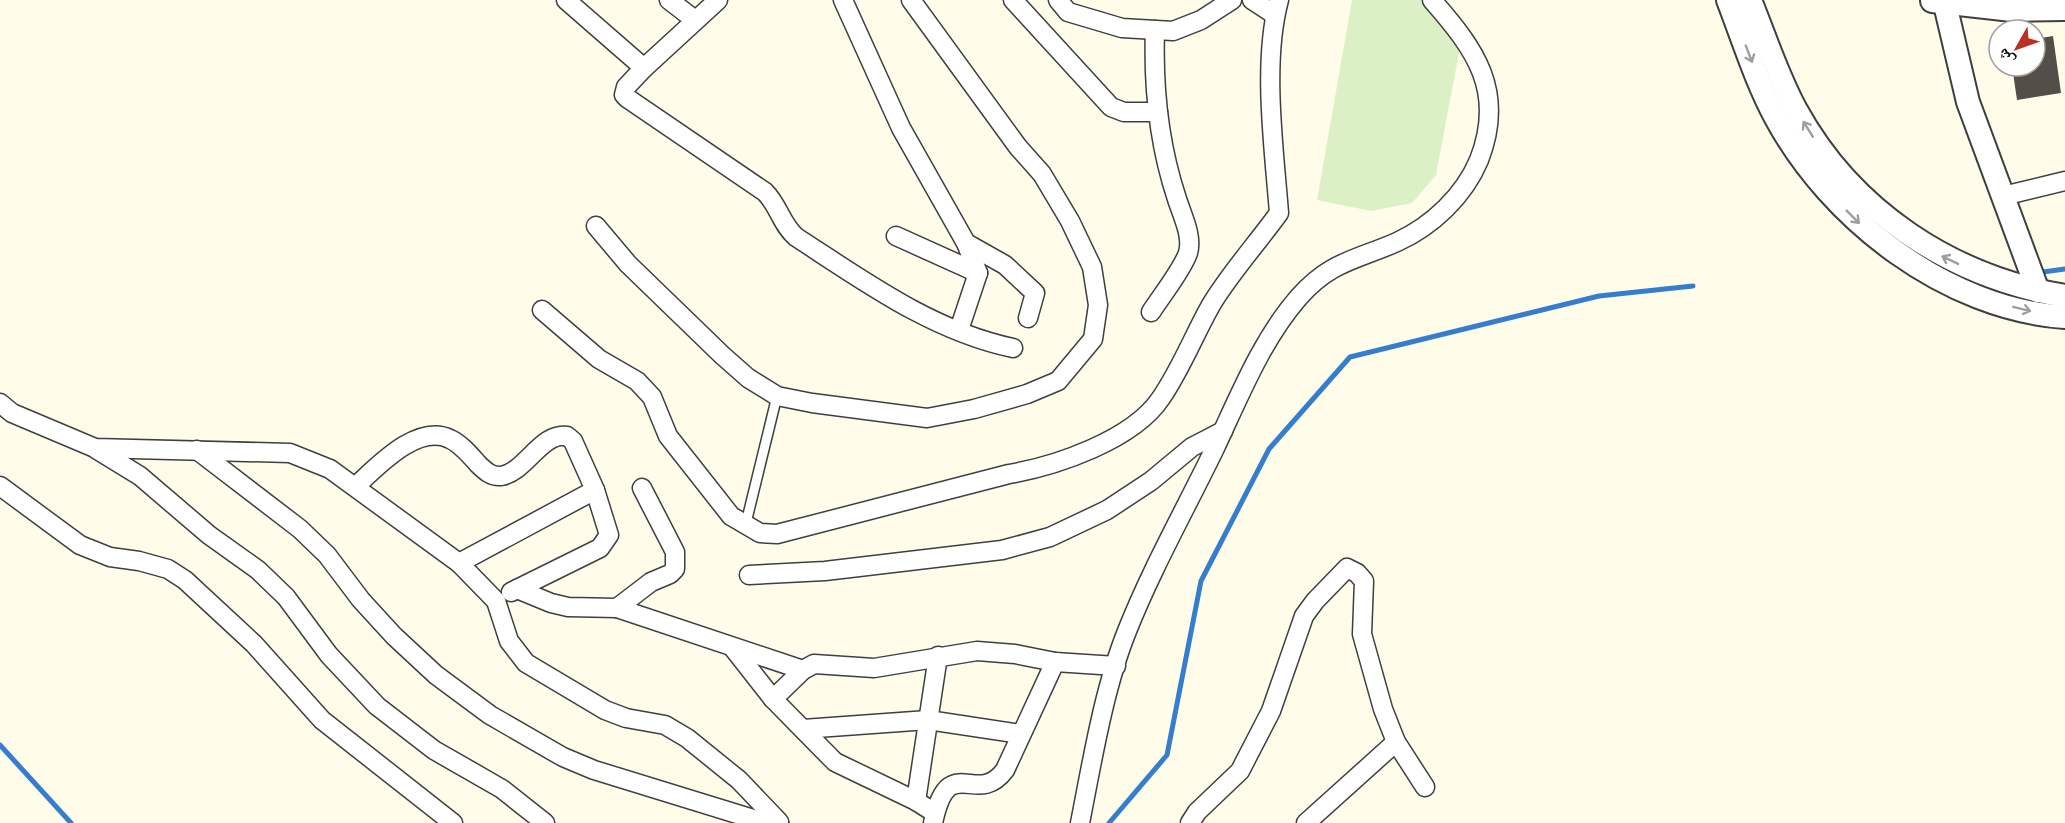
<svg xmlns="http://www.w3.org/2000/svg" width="2065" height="823" font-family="'Zilla Slab','Noto Naskh Arabic',serif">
<rect width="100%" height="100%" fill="#fffdea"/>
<path fill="#dcf0c6" d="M1352 0H1424L1461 42 1436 175 1412 203 1371 211 1317 200Z"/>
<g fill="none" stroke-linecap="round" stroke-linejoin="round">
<g stroke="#357ece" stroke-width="5">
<path d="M2043 272 2065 269"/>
<path d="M0 745 71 823"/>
<path d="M1109 823 1167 755 1201 581 1269 449 1350 357 1599 296 1693 286"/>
</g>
</g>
<path fill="#544e48" d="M2053 36 2061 93 2017 100 2012 66H2035V39Z"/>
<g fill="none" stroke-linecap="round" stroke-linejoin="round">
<g stroke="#3f3f3f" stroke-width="12">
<path id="service" d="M745 527 777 396"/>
</g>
<g stroke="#3f3f3f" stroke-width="21">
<g id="minor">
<path d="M566 0 644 68 626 87 624 95 627 98 765 192C779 206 781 224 796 237 864 281 932 331 1013 348"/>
<path d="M669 0 695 20"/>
<path d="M843 0 901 128 966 243 978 273 959 330"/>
<path d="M1013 0 1111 107 1124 112H1158"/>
<path d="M1058 0 1068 12 1122 28 1173 31 1201 20 1232 0"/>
<path d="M1252 0 1275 15"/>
<path d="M644 68 718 0"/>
<path d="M2003 196 2065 181"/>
<path d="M596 226 628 264 722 355 748 378 777 396 812 403 927 418 974 409 1027 394 1058 381 1093 339 1098 305 1092 267 1070 221 1042 174 1018 147 911 0"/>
<path d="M896 236 978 273"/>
<path d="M966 243 1005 265 1035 293 1028 318"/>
<path d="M542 310 599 359 637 381 652 397 668 436 731 516 760 533 777 534 1009 474C1056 466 1133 440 1161 398 1181 369 1194 335 1211 305 1228 276 1258 242 1279 213 1274 148 1262 63 1279 0"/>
<path d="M1151 312C1162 295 1182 270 1188 253 1193 236 1182 215 1177 199 1159 145 1153 87 1155 30"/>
<path d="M0 403 12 413 95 448 290 453 330 469 459 563 496 601 509 641 526 663 605 710 626 718 665 725 687 738 739 780 779 822"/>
<path d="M96 449 140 476 209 535 258 570 286 597 329 655 377 706 434 750 502 789 545 823"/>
<path d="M197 450 300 529 327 555 361 600 394 636 436 675 490 715 563 757 594 770 760 821 779 823"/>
<path d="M0 486 80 545 110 557 139 561 168 569 185 580 254 644 322 720 453 823"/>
<path d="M356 486C377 467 417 423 450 439 461 444 470 455 478 464 484 470 491 477 501 476 526 472 541 432 567 436L573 441 595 490 609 535 600 548 517 589"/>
<path d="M459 563 595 490"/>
<path d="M749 575 825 571 1002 550 1050 537 1107 510 1151 481 1192 447 1223 431"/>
<path d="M511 592 517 589 551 603 568 607 617 608 651 582 670 574 675 569V552L642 488"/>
<path d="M617 608 803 670"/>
<path d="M733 648 773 699 835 762 916 801 935 813"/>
<path d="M773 699 803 670 814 664 874 668 977 651 1015 654 1055 662 1116 666"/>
<path d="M803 729 928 720 1021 734"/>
<path d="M916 801 938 656"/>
<path d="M933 823C949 749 976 809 1005 770L1055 662"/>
<path d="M1080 823C1092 762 1104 688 1127 631 1152 568 1186 508 1215 448 1239 397 1262 339 1299 297 1331 261 1356 260 1397 242 1432 226 1464 196 1479 160 1506 91 1475 49 1432 0"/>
<path d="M1190 823 1197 812 1240 771 1271 711 1304 616 1315 601 1347 568 1357 573 1364 581 1362 634 1383 709 1396 742 1425 787"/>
<path d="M1306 823 1396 742"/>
</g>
</g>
<g stroke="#3f3f3f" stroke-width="26">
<g id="tertiary">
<path d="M1728 0C1743 39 1756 81 1776 118 1831 220 1947 309 2065 317"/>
<path d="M1750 0C1765 37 1777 75 1796 110 1852 212 1952 277 2065 296"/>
<path d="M1944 0 1968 102 2038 291"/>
<path d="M1932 1 2012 10 2065 9"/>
</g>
</g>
<use href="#service" stroke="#fff" stroke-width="9"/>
<use href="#minor" stroke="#fff" stroke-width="18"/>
<use href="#tertiary" stroke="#fff" stroke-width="22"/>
</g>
<defs><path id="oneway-shaft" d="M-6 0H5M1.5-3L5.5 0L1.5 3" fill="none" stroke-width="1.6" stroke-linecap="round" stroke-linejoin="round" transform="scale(1.5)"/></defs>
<g stroke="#9e9e9e">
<use href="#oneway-shaft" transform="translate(1749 54) rotate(69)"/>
<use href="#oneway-shaft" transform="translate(1808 129) rotate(-122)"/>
<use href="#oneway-shaft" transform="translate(1853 217) rotate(45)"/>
<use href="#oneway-shaft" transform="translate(1950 260) rotate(-154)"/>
<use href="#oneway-shaft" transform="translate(2022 309) rotate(14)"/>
</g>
<g transform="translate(2017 48) rotate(230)"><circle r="28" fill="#ffffff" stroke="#9e9e9e" stroke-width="1.5"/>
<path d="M0-4.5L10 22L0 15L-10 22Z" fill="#bc2f23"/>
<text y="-9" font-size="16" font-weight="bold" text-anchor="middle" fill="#0c0c0c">ش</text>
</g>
</svg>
